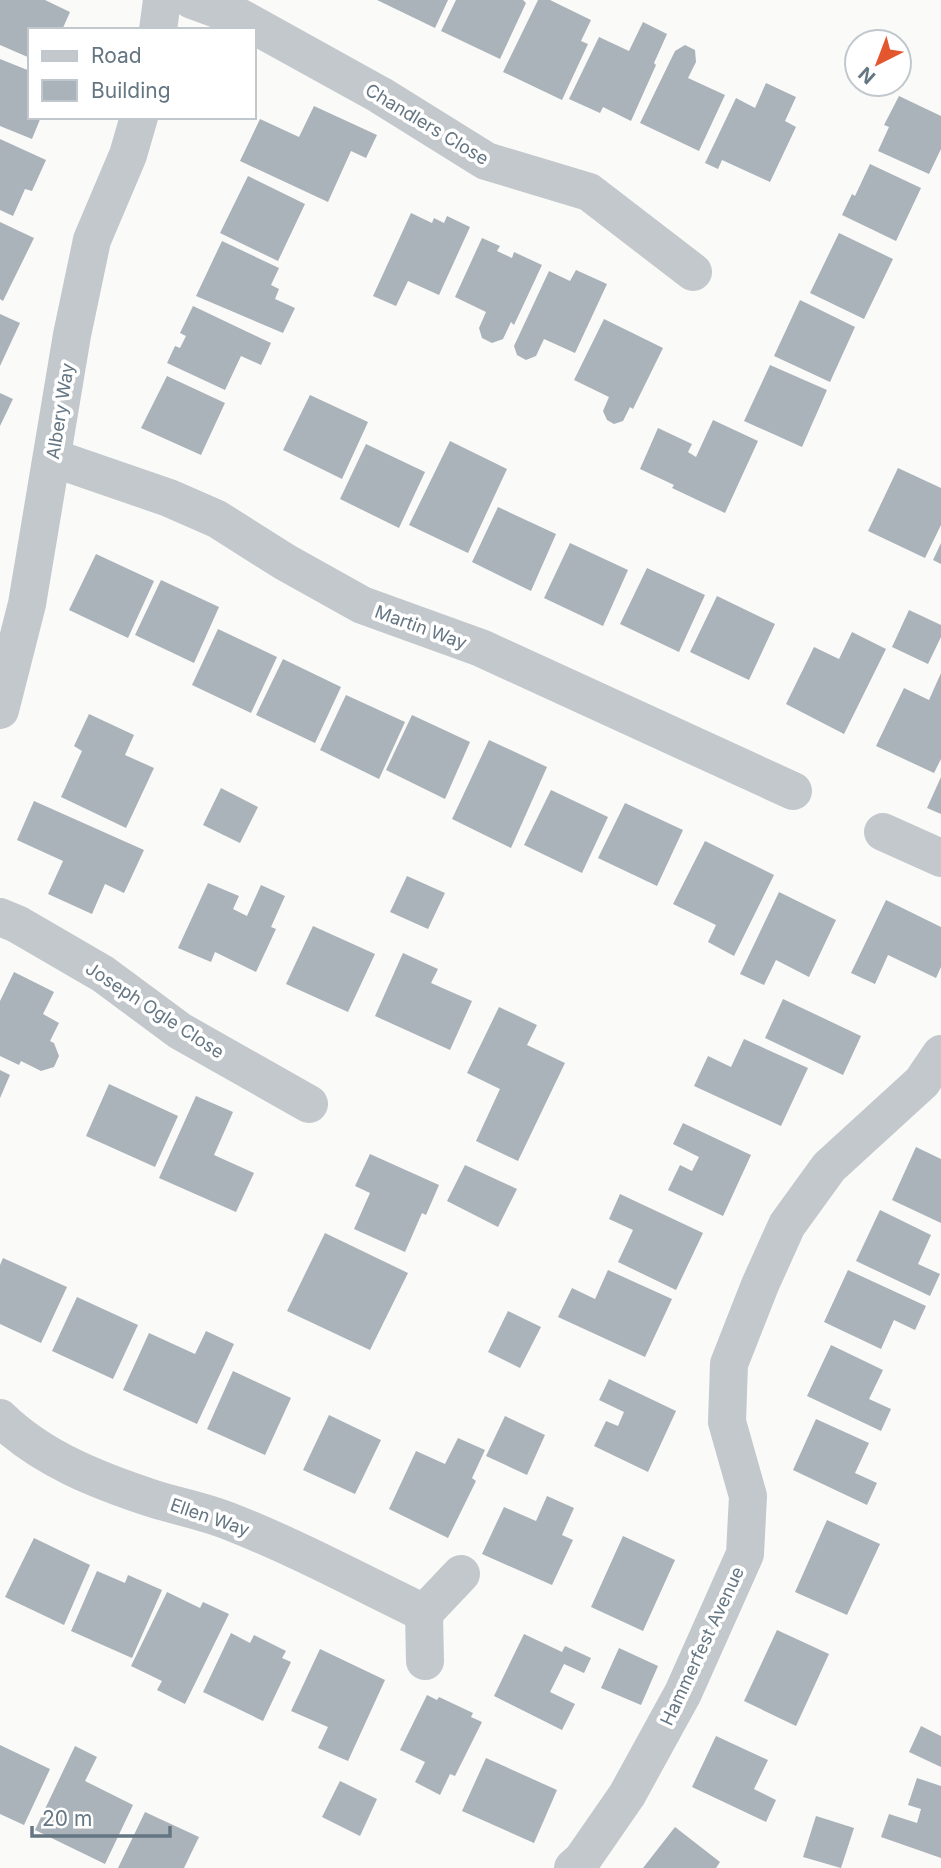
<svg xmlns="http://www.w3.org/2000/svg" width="941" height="1868" font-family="Inter,sans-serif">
<rect width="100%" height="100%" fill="#fafaf8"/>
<g fill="#aab3b9">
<path d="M0 0H45L70 12 62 30H30V58L0 45Z"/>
<path d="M377 0H448L435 28Z"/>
<path d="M456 0H523L526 3 500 59 441 31Z"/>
<path d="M538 0H550L591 20 581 41 588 44 562 100 503 72Z"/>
<path d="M643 22 667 34 654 63 656 65 631 121 603 107 600 113 569 99 599 37 629 51Z"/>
<path d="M685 45 695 50 696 62 688 78 725 95 699 151 640 123 675 51Z"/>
<path d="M0 59 30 71V117H41L32 139 0 126Z"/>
<path d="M766 83 796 97 785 121 796 127 770 182 722 160 718 169 705 163 736 98 755 108Z"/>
<path d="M899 96 941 116V149L929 174 878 151 889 127 884 125Z"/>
<path d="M314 106 377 135 366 158 351 151 328 202 240 161 260 119 299 137Z"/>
<path d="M0 139 46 160 32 191 25 189 13 216 0 210Z"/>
<path d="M870 164 921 188 896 241 842 215 852 194 855 196Z"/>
<path d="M248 176 305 204 278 261 220 233Z"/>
<path d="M411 213 432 223 434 218 444 223 447 216 470 227 439 295 408 281 396 306 373 296Z"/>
<path d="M0 222 34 238 3 301 0 299Z"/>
<path d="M839 233 893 259 864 319 810 293Z"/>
<path d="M482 238 500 246 497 251 512 258 514 252 542 265 514 325 511 322 503 339 492 343 482 338 479 328 486 312 455 297Z"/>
<path d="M222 241 279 268 271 285 279 289 275 299 295 308 283 333 196 296Z"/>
<path d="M576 270 607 284 575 353 544 339 536 356 526 360 517 355 514 346 549 271 570 281Z"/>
<path d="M800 300 855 327 830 382 774 356Z"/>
<path d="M193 306 271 343 261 365 241 356 225 390 167 363 175 346 180 348 186 336 180 333Z"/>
<path d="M0 314 20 323 0 366Z"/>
<path d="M604 319 663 348 633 409 630 407 623 421 614 424 607 420 603 411 609 397 574 380Z"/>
<path d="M770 365 827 390 802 447 744 421Z"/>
<path d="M167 376 225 403 201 455 141 428Z"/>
<path d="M0 393 13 399 0 426Z"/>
<path d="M310 395 368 422 342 479 283 450Z"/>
<path d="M713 420 758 441 725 513 672 488 674 485 640 469 658 428 692 444 688 452 696 457Z"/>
<path d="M450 441 507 469 468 553 409 525Z"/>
<path d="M366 444 425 472 399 528 340 499Z"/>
<path d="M898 468 941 488V525L925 558 868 531Z"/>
<path d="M498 507 556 534 531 591 472 562Z"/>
<path d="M570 543 628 570 603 626 544 598Z"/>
<path d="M941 543V564L933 560Z"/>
<path d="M96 554 154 581 128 638 69 610Z"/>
<path d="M647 568 705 595 679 652 620 624Z"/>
<path d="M161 580 219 607 194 663 135 635Z"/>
<path d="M717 596 775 624 749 680 690 652Z"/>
<path d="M909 610 941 625V637L928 664 892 647Z"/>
<path d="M218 629 277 657 251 713 192 685Z"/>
<path d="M852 632 886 649 844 734 786 704 814 647 839 659Z"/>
<path d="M283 659 341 687 315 743 256 715Z"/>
<path d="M941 673V759L934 773 876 746 904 688 929 700Z"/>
<path d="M346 695 405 722 379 779 320 750Z"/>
<path d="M89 714 134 735 125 755 154 768 126 828 61 797 82 751 74 746Z"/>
<path d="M412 715 470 742 445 799 386 770Z"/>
<path d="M489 740 547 767 511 848 452 819Z"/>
<path d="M941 777V814L927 808Z"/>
<path d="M221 788 258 807 240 843 203 825Z"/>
<path d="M551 790 608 817 582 873 524 845Z"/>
<path d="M34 801 144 850 124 893 105 884 92 914 48 894 63 861 17 840Z"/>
<path d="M625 803 683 830 657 886 598 858Z"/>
<path d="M705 841 774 875 734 956 708 942 716 925 673 904Z"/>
<path d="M407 876 445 893 428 929 390 912Z"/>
<path d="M208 883 239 896 233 909 247 916 261 885 285 896 271 927 276 929 256 972 215 952 211 962 178 948Z"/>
<path d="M779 892 836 920 809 977 776 960 764 985 740 974Z"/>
<path d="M886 900 941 927V967L936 978 888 955 875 984 851 973Z"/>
<path d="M313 926 375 954 348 1012 286 984Z"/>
<path d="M403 953 438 969 431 983 472 1001 450 1050 375 1016Z"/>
<path d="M14 972 54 992 43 1014 59 1023 50 1041 54 1043 59 1056 54 1067 41 1071 21 1061 19 1065 0 1056V1001Z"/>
<path d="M783 999 861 1036 843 1075 765 1038Z"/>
<path d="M499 1007 537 1025 527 1045 565 1063 518 1161 476 1141 500 1089 467 1073Z"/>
<path d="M744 1039 808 1068 781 1126 694 1086 708 1056 731 1067Z"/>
<path d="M0 1070 10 1075 0 1098Z"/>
<path d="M109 1084 178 1116 155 1167 86 1136Z"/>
<path d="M196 1096 233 1112 214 1155 254 1173 236 1212 159 1178Z"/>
<path d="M683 1123 751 1155 723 1216 668 1190 680 1165 692 1171 699 1157 673 1144Z"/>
<path d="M916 1147 941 1159V1223L892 1200Z"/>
<path d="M370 1154 439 1185 426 1215 422 1213 405 1252 354 1229 370 1193 355 1186Z"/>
<path d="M465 1165 517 1189 498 1227 447 1201Z"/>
<path d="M620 1194 703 1233 676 1290 618 1262 633 1230 609 1219Z"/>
<path d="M880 1210 931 1235 918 1264 940 1274 930 1296 856 1261Z"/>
<path d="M325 1233 408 1273 370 1350 287 1311Z"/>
<path d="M3 1258 67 1287 41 1343 0 1324V1265Z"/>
<path d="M608 1270 672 1299 645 1357 558 1317 572 1288 595 1299Z"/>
<path d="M848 1270 926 1306 915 1330 894 1320 881 1349 824 1322Z"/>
<path d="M77 1297 138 1325 113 1379 52 1351Z"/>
<path d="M508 1311 541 1327 520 1368 488 1352Z"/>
<path d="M206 1331 234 1344 197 1424 123 1390 149 1333 195 1354Z"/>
<path d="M831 1345 883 1370 869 1399 891 1409 881 1431 807 1396Z"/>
<path d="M233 1371 291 1398 265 1455 207 1429Z"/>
<path d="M609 1379 676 1411 648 1472 594 1446 606 1421 618 1426 624 1412 599 1400Z"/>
<path d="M329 1415 381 1440 355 1494 303 1470Z"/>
<path d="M505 1416 545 1435 527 1475 486 1456Z"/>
<path d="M816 1419 869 1443 855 1473 877 1483 867 1505 793 1470Z"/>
<path d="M458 1438 485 1450 472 1478 476 1481 448 1538 389 1509 416 1451 445 1464Z"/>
<path d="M547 1496 574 1508 562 1535 573 1540 552 1585 482 1554 504 1507 536 1521Z"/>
<path d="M827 1520 880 1544 847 1615 795 1592Z"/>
<path d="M623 1536 675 1560 643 1631 591 1607Z"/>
<path d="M34 1538 90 1565 64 1625 5 1597Z"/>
<path d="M97 1571 125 1583 128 1575 162 1590 132 1658 71 1631Z"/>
<path d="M167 1592 200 1608 203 1602 229 1614 185 1704 157 1690 162 1681 131 1666Z"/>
<path d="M777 1630 829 1654 796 1726 744 1701Z"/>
<path d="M231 1633 250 1643 254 1635 286 1651 282 1658 291 1662 263 1721 203 1692Z"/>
<path d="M524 1634 562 1652 565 1646 591 1658 584 1673 564 1664 550 1692 575 1704 562 1730 494 1696Z"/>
<path d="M619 1648 658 1666 641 1705 601 1688Z"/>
<path d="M320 1649 385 1680 348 1761 318 1748 328 1727 291 1711Z"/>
<path d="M427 1695 437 1700 439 1697 473 1713 471 1717 482 1722 455 1776 450 1774 440 1795 415 1782 425 1762 400 1750Z"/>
<path d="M921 1726 941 1736V1767L909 1752Z"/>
<path d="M716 1736 768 1760 754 1789 776 1800 766 1822 692 1787Z"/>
<path d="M0 1745 50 1769 24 1825 0 1814Z"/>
<path d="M75 1746 97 1757 85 1781 133 1805 105 1864 35 1830Z"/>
<path d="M486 1758 557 1790 534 1843 462 1811Z"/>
<path d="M917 1778 941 1786V1858L881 1837 889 1814 917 1823 921 1809 908 1805Z"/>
<path d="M340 1781 377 1799 360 1836 322 1817Z"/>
<path d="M145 1812 199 1837 184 1868H118Z"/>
<path d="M816 1816 854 1828 841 1868 803 1857Z"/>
<path d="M675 1827 720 1862 716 1868H643Z"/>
</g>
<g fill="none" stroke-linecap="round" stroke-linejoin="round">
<g stroke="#c3c8cc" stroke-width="38">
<path d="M192 0 241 18 380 95 486 161 589 192 693 272"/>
<path d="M158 30 162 0"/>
<path d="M53 458 169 498 217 519 285 562 362 605 481 648 793 791"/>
<path d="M0 710 27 604 72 335 92 240 128 155 139 117"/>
<path d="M883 832 941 858"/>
<path d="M0 917 17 924 103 974 180 1031 309 1104"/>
<path d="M0 1418C42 1459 99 1481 154 1499 180 1507 207 1512 231 1522 297 1548 360 1582 424 1613L425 1661"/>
<path d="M424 1613 461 1574"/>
<path d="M573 1868 582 1860 627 1795 683 1693 745 1554 748 1496 727 1422 729 1364 760 1285 787 1225 829 1167 922 1082 941 1054"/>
</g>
</g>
<g text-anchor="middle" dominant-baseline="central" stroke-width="7" stroke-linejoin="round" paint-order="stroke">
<g font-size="18" fill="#657683" stroke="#fff">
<text transform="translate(427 124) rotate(31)">Chandlers Close</text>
<text transform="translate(60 411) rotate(-81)">Albery Way</text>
<text transform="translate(421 627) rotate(20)">Martin Way</text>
<text transform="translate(155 1010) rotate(33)">Joseph Ogle Close</text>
<text transform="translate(210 1517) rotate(19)">Ellen Way</text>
<text transform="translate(702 1646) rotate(-65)">Hammerfest Avenue</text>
</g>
</g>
<rect x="28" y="28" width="228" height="91" fill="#ffffff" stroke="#c1c8cd" stroke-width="2"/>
<rect x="42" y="51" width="35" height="10" fill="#c3c8cc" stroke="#c1c8cd" stroke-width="2"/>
<text x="91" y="63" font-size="21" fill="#657683">Road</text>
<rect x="42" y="80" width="35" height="21" fill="#aab3b9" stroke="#c1c8cd" stroke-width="2"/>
<text x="91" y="98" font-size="21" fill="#657683">Building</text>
<g transform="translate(878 63) rotate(222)"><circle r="33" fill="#ffffff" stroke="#c1c8cd" stroke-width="2"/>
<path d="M0-5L12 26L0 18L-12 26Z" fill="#e4572e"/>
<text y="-10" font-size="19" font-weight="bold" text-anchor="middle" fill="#657683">N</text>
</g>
<path d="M32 1826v10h138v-10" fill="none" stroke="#657683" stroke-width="3.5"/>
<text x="42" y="1826" font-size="21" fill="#657683" stroke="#ffffff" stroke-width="5" paint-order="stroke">20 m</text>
</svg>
